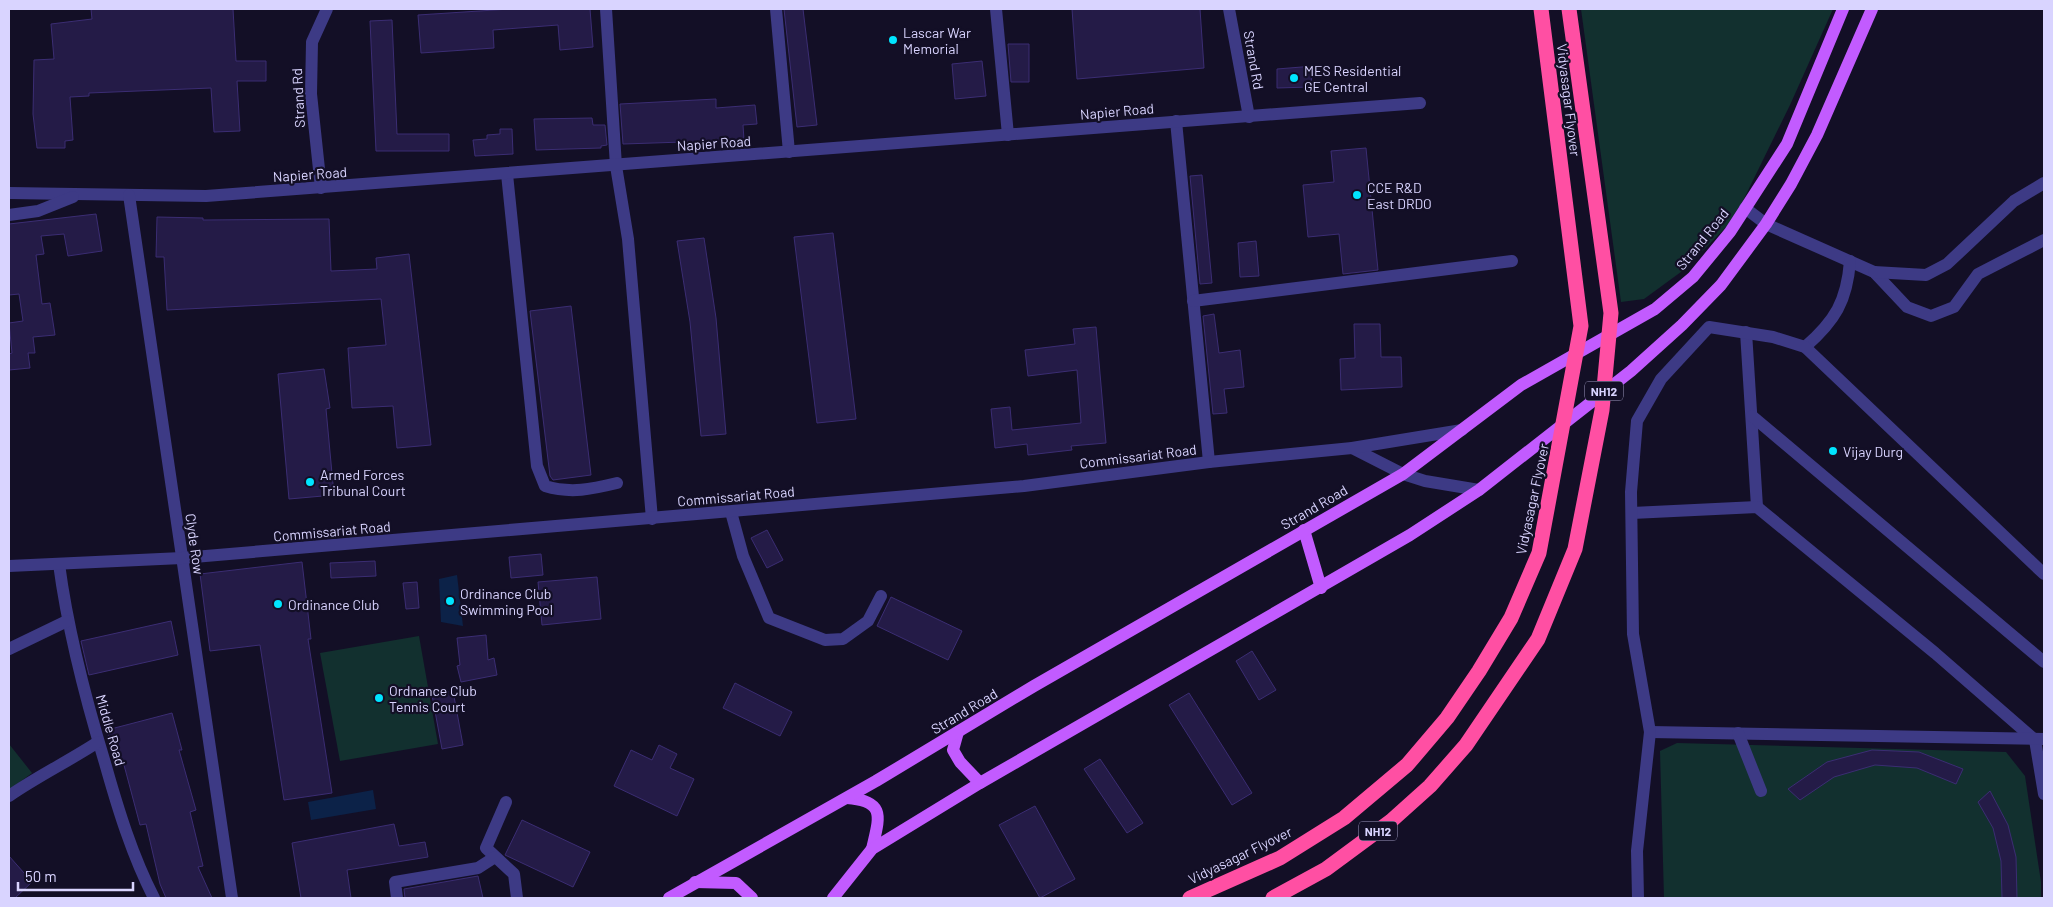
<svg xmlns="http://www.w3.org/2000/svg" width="2053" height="907" font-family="Barlow,sans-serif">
<rect width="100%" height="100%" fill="#130f26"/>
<g fill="#12302f">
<path d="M1581 9H1833L1790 105 1734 219 1685 269 1644 299 1621 302Z"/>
<path d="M419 636 438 744 340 761 320 653Z"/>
<path d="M1677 743 2006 752 2025 776 2041 882V898H1664L1660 751Z"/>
<path d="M9 744 32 773 9 790Z"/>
</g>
<g fill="#0c2248">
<path d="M457 575 463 626 441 622 439 579Z"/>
<path d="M373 790 376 809 311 820 308 802Z"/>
</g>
<g fill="#241b47" stroke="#3b2d73">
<path d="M91 9H233L236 61H266V81H237L240 131 214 132 211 88 89 93V96L70 97 73 140 65 141V148H37L33 114 34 60 54 59 51 24 92 19Z"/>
<path d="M510 9H590L593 47 560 50 558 25 493 30 494 48 421 53 418 15Z"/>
<path d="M784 9H803L817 125 797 127Z"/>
<path d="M1072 9H1200L1204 68 1077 79Z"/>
<path d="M392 20 397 134H449V151H376L370 21Z"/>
<path d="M1008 44H1029V82H1011Z"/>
<path d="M982 61 986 96 955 99 952 64Z"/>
<path d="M1314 66 1310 87 1277 88V69Z"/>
<path d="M716 99V108L755 105 757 124 743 125 744 140 623 144 620 104Z"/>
<path d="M592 118 593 125H605L607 145 601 146V148L536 150 534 119Z"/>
<path d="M500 129H512L513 154 475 156 473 140 487 139V135L500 134Z"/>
<path d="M1366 148 1378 270 1343 274 1339 234 1308 237 1303 185 1334 182 1331 151Z"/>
<path d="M1202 175 1212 283 1200 284 1190 176Z"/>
<path d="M96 214 102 251 68 256 64 234 41 236 44 254 36 255 42 304 50 303 55 335 33 337 35 353H28L30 368 9 370V354L12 353 9 323 23 321 19 294 9 295V224Z"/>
<path d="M157 217 203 218V220L329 219 331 271 377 269 376 258 409 254 431 445 397 448 393 406 352 408 348 348 386 345 381 299 167 310 164 257H156Z"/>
<path d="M833 233 856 419 817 423 794 237Z"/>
<path d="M704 238 716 318 726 434 701 436 690 322 677 241Z"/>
<path d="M1256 241 1259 276 1240 277 1238 243Z"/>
<path d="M571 306 591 475 553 480 550 476 530 311Z"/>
<path d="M1214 314 1219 353 1240 350 1244 387 1224 389 1227 413 1213 414 1203 316Z"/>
<path d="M1354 324H1380L1381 357H1401L1402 387 1341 390 1340 359 1355 358Z"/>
<path d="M1096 327 1106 443 1071 446 1072 450 1028 455 1027 444 995 448 991 409 1010 407 1012 430 1081 423 1077 370 1028 376 1025 350 1075 344 1073 329Z"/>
<path d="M324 369 330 408 326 409 334 495 289 499 278 374Z"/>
<path d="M767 530 783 560 767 568 751 538Z"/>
<path d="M541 554 543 575 511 578 509 557Z"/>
<path d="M375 561 376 576 331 578 330 563Z"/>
<path d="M302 562 311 639H308L332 793 284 800 260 645 210 651 200 574Z"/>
<path d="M597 577 601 619 542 625 538 582Z"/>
<path d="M417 582 419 608 406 609 403 583Z"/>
<path d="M891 597 962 631 948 660 877 626Z"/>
<path d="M171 621 178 655 89 675 81 641Z"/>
<path d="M486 635 488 660 494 658 497 675 461 682 457 666 460 665 457 638Z"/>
<path d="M1252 651 1276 690 1259 700 1236 661Z"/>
<path d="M735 683 792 712 780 736 723 708Z"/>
<path d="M453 691 463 745 442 749 432 695Z"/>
<path d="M1189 693 1252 793 1232 805 1169 705Z"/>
<path d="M172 713 182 750H179L196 810 190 812 203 866 198 867 212 898H166L160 884 146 824 140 825 124 765 116 767 107 730Z"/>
<path d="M659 745 677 754 670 768 694 779 677 816 614 786 631 750 652 760Z"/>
<path d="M1872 750 1919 752 1963 769 1956 784 1917 768 1875 765 1834 777 1800 800 1788 789 1827 762Z"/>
<path d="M1100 759 1143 823 1127 833 1084 769Z"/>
<path d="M1990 791 2008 825 2016 857 2017 898H2002L2001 861 1993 828 1978 802Z"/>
<path d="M1035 806 1075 879 1040 898 999 825Z"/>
<path d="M522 820 590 852 573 887 505 855Z"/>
<path d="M394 824 399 846 425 842 428 857 347 870 351 898H301L292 843Z"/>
<path d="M9 856 32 882 15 898H9Z"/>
<path d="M478 876 483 898H405L404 889Z"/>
</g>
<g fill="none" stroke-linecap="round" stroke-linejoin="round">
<g stroke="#3d3a85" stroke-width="12">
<path d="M606 9 616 166 628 239 652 519"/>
<path d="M776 9 789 152"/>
<path d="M996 9 1008 135"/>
<path d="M1229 9 1249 117"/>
<path d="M1176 121 1209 462"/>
<path d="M507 174 537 466 545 486C571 494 592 489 617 483"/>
<path d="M321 188 311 94 312 42 327 9"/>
<path d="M9 193 206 196 1420 103"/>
<path d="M129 195 232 898"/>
<path d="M1745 208 1766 224 1874 272 1907 307 1931 316 1954 307 1978 274 2044 240"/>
<path d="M9 215 38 211 73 197"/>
<path d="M1874 272 1926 275 1947 264 2014 201 2044 183"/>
<path d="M1193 301 1512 261"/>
<path d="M1746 332 1757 507"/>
<path d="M1805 347C1835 321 1847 301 1850 261"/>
<path d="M1752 416 2044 662"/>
<path d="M1352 448 1403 474 1425 481 1479 490"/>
<path d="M731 512 743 556 769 618 825 640 843 639 868 621 881 596"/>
<path d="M1632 513 1757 507 1935 653 2035 740 2044 794"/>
<path d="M59 564C68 632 85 697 105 763 118 809 132 855 154 898"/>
<path d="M9 566 182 558 1024 486 1209 462 1352 448 1462 430"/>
<path d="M9 649 67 621"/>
<path d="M1650 732 2044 739"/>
<path d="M1738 733 1761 791"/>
<path d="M9 796C38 776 69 761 98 742"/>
<path d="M506 802 486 848 514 874 517 898"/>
<path d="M397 898 395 882 478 868 495 857"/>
<path d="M1638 898 1637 851 1650 732 1633 634 1631 492 1637 421 1661 379 1709 327 1773 337 1805 347 2044 574"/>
</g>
<g stroke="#c25bff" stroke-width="12">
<path d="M1304 530 1321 588"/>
<path d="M958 732 953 750 960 762 980 783"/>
<path d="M847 798C887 801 879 818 872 849"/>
<path d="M695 882 736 883 752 898"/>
<path d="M669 898 876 781 1034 686 1403 474 1521 385 1655 309 1693 277 1730 232 1787 144 1843 9"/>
<path d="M833 898 872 849 980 783 1410 535 1479 490 1631 371 1682 325 1721 285 1766 224 1791 184 1817 135 1872 9"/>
</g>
<g stroke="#ff4fa3" stroke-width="15">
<path d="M1190 898 1280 858 1344 818 1407 765 1447 718 1479 671 1511 618 1539 553 1581 326 1541 9"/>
<path d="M1273 898 1326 869 1391 821 1430 786 1466 745 1538 639 1575 549 1602 410 1611 313 1569 9"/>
</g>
</g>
<g fill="#00e5ff" stroke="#130f26" stroke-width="2">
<circle cx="893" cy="40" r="5"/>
<circle cx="1294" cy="78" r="5"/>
<circle cx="1357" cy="195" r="5"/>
<circle cx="1833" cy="451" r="5"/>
<circle cx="310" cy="482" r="5"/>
<circle cx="450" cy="601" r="5"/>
<circle cx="278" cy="604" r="5"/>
<circle cx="379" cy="698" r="5"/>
</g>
<g text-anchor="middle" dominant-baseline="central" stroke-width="4.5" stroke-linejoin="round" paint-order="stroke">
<g fill="#130f26" stroke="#9e99be" stroke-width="1">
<rect x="1585" y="381.5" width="38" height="19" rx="4"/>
<rect x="1359" y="821.5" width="38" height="19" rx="4"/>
</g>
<g font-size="12" font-weight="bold" fill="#d9d4ff">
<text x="1604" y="391">NH12</text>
<text x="1378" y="831">NH12</text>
</g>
<g font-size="14" fill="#d9d4ff" stroke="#130f26" text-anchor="start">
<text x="903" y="32">Lascar War<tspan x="903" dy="16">Memorial</tspan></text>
<text x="1304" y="70">MES Residential<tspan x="1304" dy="16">GE Central</tspan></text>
<text x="1367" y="187">CCE R&amp;D<tspan x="1367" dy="16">East DRDO</tspan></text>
<text x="1843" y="451">Vijay Durg</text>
<text x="320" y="474">Armed Forces<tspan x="320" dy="16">Tribunal Court</tspan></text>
<text x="460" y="593">Ordinance Club<tspan x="460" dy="16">Swimming Pool</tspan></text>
<text x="288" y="604">Ordinance Club</text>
<text x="389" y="690">Ordnance Club<tspan x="389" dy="16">Tennis Court</tspan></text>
</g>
<g font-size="14" fill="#d9d4ff" stroke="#130f26">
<text transform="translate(1254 60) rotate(80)">Strand Rd</text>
<text transform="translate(298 98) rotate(-93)">Strand Rd</text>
<text transform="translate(1569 100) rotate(83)">Vidyasagar Flyover</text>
<text transform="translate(1117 111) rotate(-5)">Napier Road</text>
<text transform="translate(714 143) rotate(-4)">Napier Road</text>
<text transform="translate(310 174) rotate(-4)">Napier Road</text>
<text transform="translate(1702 239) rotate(-51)">Strand Road</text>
<text transform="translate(1138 456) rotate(-7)">Commissariat Road</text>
<text transform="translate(736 496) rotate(-5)">Commissariat Road</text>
<text transform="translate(1532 499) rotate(-78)">Vidyasagar Flyover</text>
<text transform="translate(1314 507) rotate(-30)">Strand Road</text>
<text transform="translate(332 531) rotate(-5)">Commissariat Road</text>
<text transform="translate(195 544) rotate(82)">Clyde Row</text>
<text transform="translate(964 711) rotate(-31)">Strand Road</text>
<text transform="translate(111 730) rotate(74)">Middle Road</text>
<text transform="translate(1240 855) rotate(-26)">Vidyasagar Flyover</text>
</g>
</g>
<rect width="2053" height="907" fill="none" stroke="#d9d4ff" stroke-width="20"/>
<path d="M18 882v8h115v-8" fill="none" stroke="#d9d4ff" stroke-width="2.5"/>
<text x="25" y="882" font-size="15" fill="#d9d4ff" stroke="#130f26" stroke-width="4" paint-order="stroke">50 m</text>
</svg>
